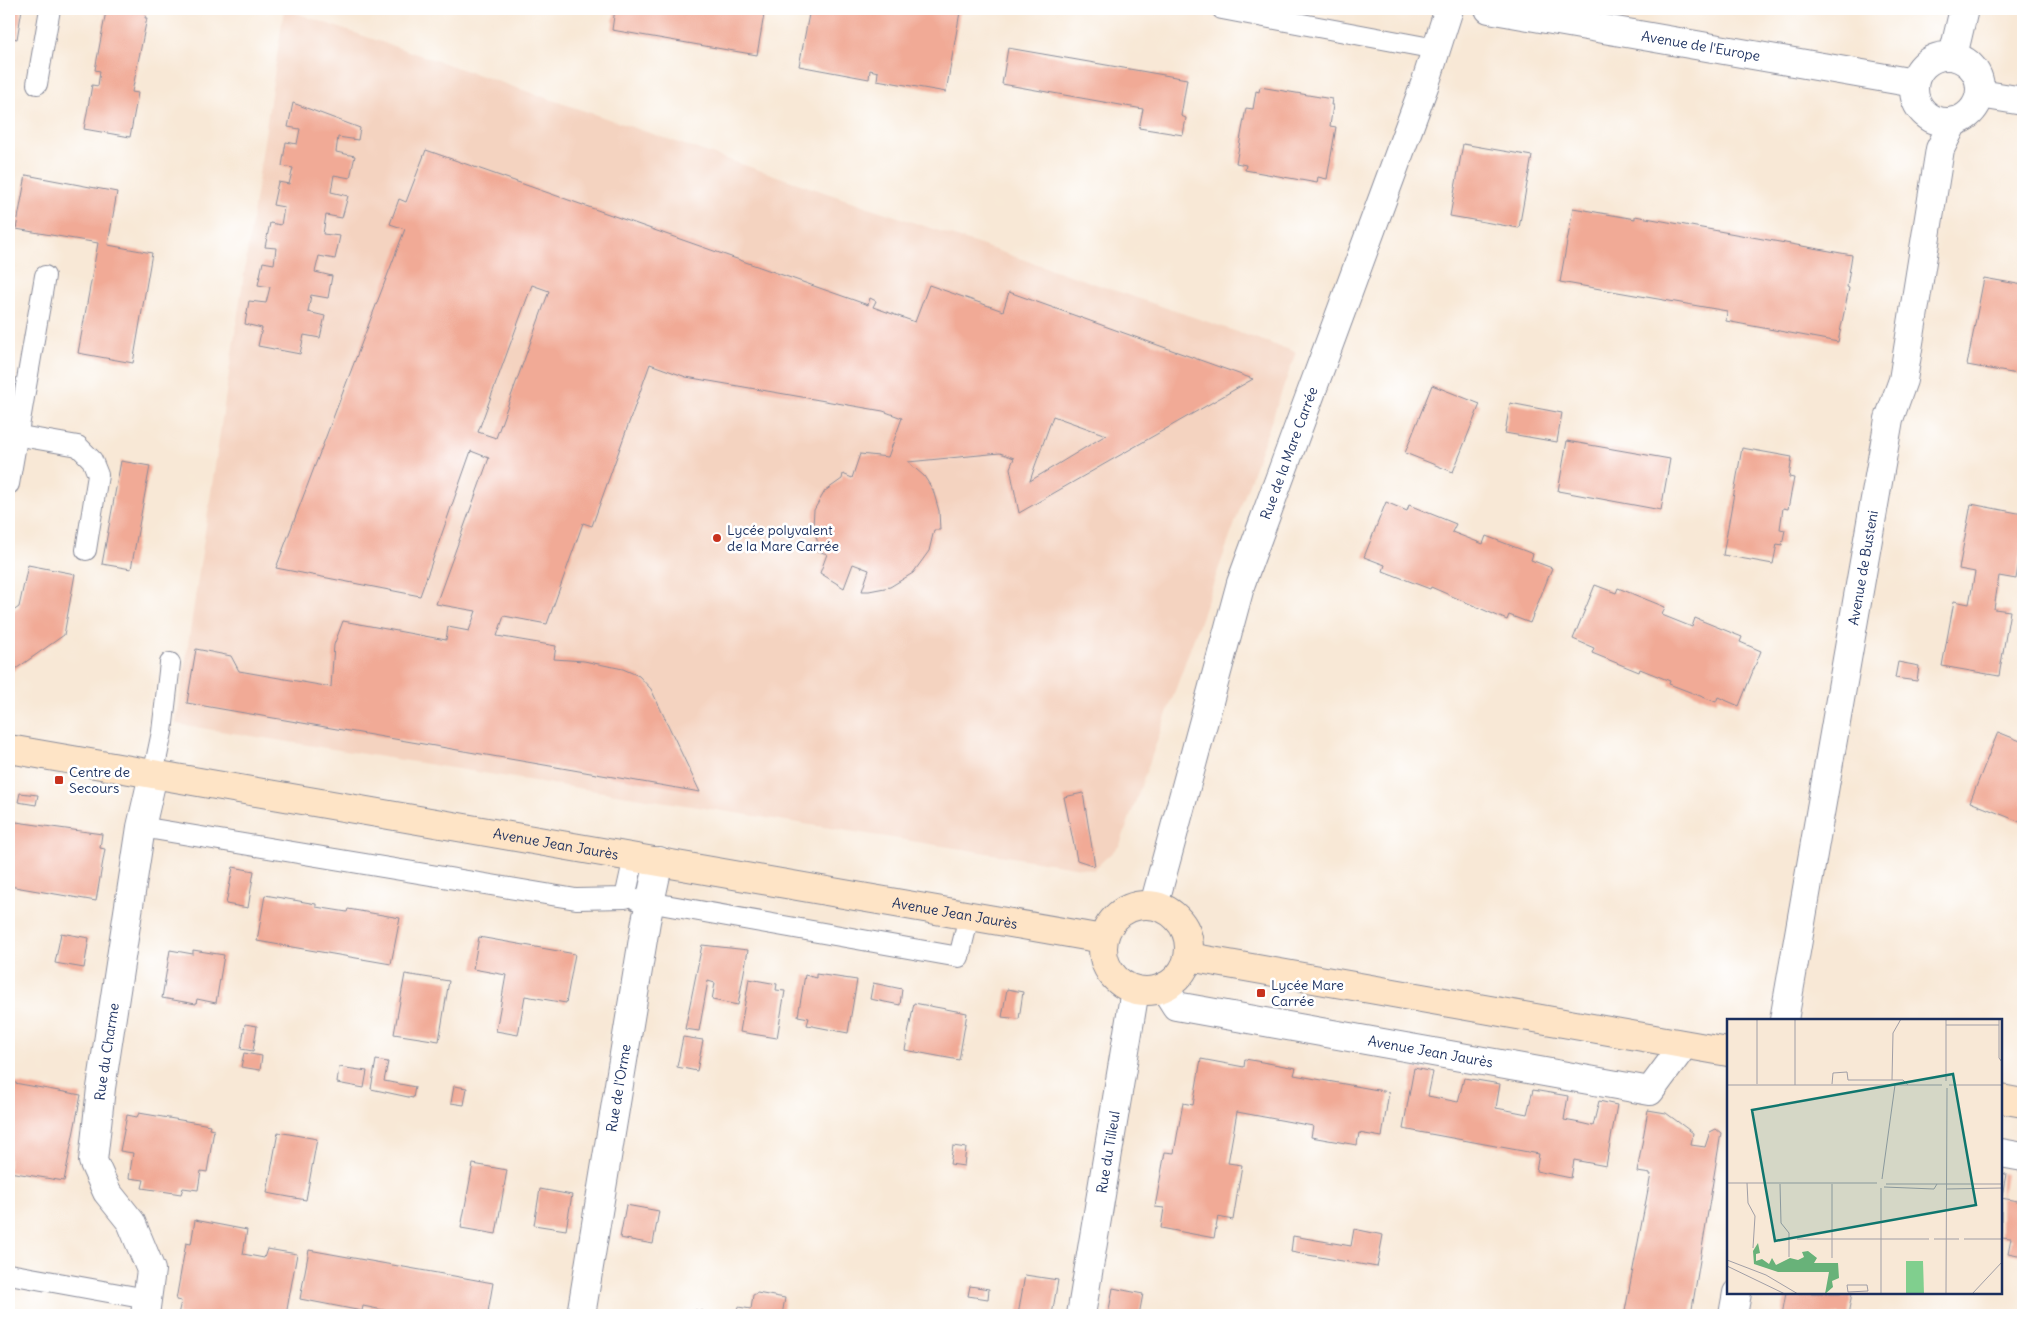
<svg xmlns="http://www.w3.org/2000/svg" width="2032" height="1324" font-family="Delius,sans-serif">
<rect width="100%" height="100%" fill="#fff"/>
<filter id="ink" filterUnits="userSpaceOnUse"><feTurbulence type="fractalNoise" baseFrequency=".02" numOctaves="2"/><feDisplacementMap in="SourceGraphic" scale="10" xChannelSelector="R" yChannelSelector="G"/><feConvolveMatrix kernelMatrix="1 2 1 2 8 2 1 2 1" color-interpolation-filters="sRGB"/></filter>
<filter id="wash" filterUnits="userSpaceOnUse"><feTurbulence type="fractalNoise" baseFrequency=".0096" numOctaves="4" result="noise"/><feDisplacementMap in="SourceGraphic" scale="20" xChannelSelector="R" yChannelSelector="G"/><feGaussianBlur stdDeviation="1.12" result="paint"/><feColorMatrix in="noise" values="0 0 0 0 0 0 0 0 0 0 0 0 0 0 0 0 0 1.4 0 .05"/><feComposite in="paint" operator="in"/></filter>
<g filter="url(#wash)">
<rect width="100%" height="100%" fill="#f8e8d6"/>
<path fill="#f4d3c0" d="M284 9 1296 352 1120 845 1093 870 176 724Z"/>
<g id="blocks">
<g fill="#f1aa96" fill-rule="evenodd">
<path d="M9 9H22L17 39 9 37Z"/>
<path d="M111 9H147L145 18H147L132 92 138 93 130 137 84 129 92 85 98 86 100 71 95 70 106 11 111 12Z"/>
<path d="M615 9H765L757 55 612 30Z"/>
<path d="M810 9H944L960 12 946 92 877 80 878 72 870 70 869 79 799 66Z"/>
<path d="M1008 48 1187 79 1181 116 1186 118 1183 135 1139 128 1143 109 1002 84Z"/>
<path d="M1260 87 1332 99 1331 105H1333L1330 126 1336 127 1327 179 1318 177 1317 183 1245 170 1246 165 1236 163 1246 108 1253 109 1256 91 1259 92Z"/>
<path d="M293 103 360 128 358 140 338 137 336 152 355 156 350 178 334 175 331 192 348 196 342 218 326 215 323 234 340 236 335 259 319 256 315 272 332 276 328 298 311 295 308 312 325 316 320 338 304 335 300 354 258 346 262 328 245 324 249 301 266 303 270 287 258 285 263 262 274 264 276 248 265 247 270 223 281 225 284 207 273 205 278 182 289 184 293 168 282 166 286 142 297 144 300 129 288 127Z"/>
<path d="M1463 144 1532 156 1519 228 1450 216Z"/>
<path d="M426 150 868 305 870 298 876 301 873 307 915 322 929 285 1003 311 1009 292 1253 379 1019 513 1010 468 1014 458 1000 453 908 462 924 476 933 490 939 511 940 530H934L929 551 913 573 890 587 869 591H862L869 570 853 564 844 588 820 573 827 554 818 551 819 547 813 526 814 510 825 491 842 479 843 474 852 478 860 454 888 457 902 418 883 411 686 377 650 364 592 526 583 523 547 624 504 616 497 636 556 646 554 659 584 661 623 669 639 676 651 689 700 792 187 703 196 649 231 656 239 671 331 687 334 645 343 621 446 640 448 627 469 631 476 611 436 604 489 458 471 451 420 596 276 568 405 229 390 224 399 199 406 202ZM532 285 549 291 496 438 478 432ZM1053 416 1106 435 1030 481 1035 466Z"/>
<path d="M26 175 117 192 108 245 152 253 133 363 78 353 98 243 16 229Z"/>
<path d="M1573 208 1635 219V216L1852 255 1847 287 1849 288 1838 342 1726 321 1727 311 1560 282Z"/>
<path d="M1984 278 2023 285V375L1967 365Z"/>
<path d="M1432 385 1480 404 1453 472 1405 453Z"/>
<path d="M1510 403 1562 413 1557 442 1505 433Z"/>
<path d="M1567 441 1670 459 1661 510 1558 491Z"/>
<path d="M1742 448 1792 457 1789 477 1794 478 1788 509 1783 508 1780 529 1785 530 1782 545 1777 544 1773 564 1723 555Z"/>
<path d="M121 461 150 466 131 569 102 564Z"/>
<path d="M1386 502 1407 511 1409 505 1456 524 1452 532 1483 544 1486 536 1533 554 1531 560 1552 568 1530 623 1509 615 1507 620 1431 587 1430 589 1383 571 1385 565 1364 557Z"/>
<path d="M1971 504 2023 514V536L2016 579 1999 576 1994 609 2010 611 1999 676 1942 666 1954 601 1969 604 1975 572 1959 569Z"/>
<path d="M28 565 75 574 64 635 10 673 9 614 19 607Z"/>
<path d="M1595 585 1616 593 1618 588 1665 607 1662 615 1692 627 1695 618 1742 637 1740 642 1761 651 1739 706 1718 697 1716 702 1669 684 1670 681 1640 669 1639 672 1592 653 1594 648 1573 639Z"/>
<path d="M1898 662 1919 666 1917 681 1895 678Z"/>
<path d="M1998 732 2023 742V823L1970 802Z"/>
<path d="M20 793 38 795 36 805 18 802Z"/>
<path d="M1083 793 1095 866 1077 860 1064 797Z"/>
<path d="M9 821 102 834 100 848 105 849 96 901 9 886Z"/>
<path d="M233 867 254 871 248 908 226 904Z"/>
<path d="M265 895 316 904V907L347 912 348 909 400 918 391 964 257 941Z"/>
<path d="M61 933 89 938 84 968 55 963Z"/>
<path d="M479 937 575 954 566 1003 525 996 518 1035 496 1031 506 975 473 969Z"/>
<path d="M702 945 748 950 738 1005 712 1000 715 983 708 981 699 1031 685 1029Z"/>
<path d="M170 950 193 954V950L224 955 216 1003 197 999 196 1004 162 998Z"/>
<path d="M405 974 449 981 439 1041 394 1034Z"/>
<path d="M816 974 857 980 848 1033 807 1025 809 1018 798 1016 805 975 816 978Z"/>
<path d="M749 979 777 984 776 990 785 991 777 1038 740 1032Z"/>
<path d="M873 983 902 989 900 1005 870 999Z"/>
<path d="M1007 989 1023 992 1019 1019 1002 1017Z"/>
<path d="M914 1003 967 1013 959 1060 905 1050Z"/>
<path d="M245 1024 257 1026 253 1051 241 1049Z"/>
<path d="M683 1037 703 1040 697 1071 677 1067Z"/>
<path d="M244 1053 262 1056 260 1070 241 1067Z"/>
<path d="M1201 1059 1244 1067 1245 1059 1296 1068 1294 1075 1389 1092 1382 1137 1359 1133 1357 1145 1311 1137 1313 1126 1237 1112 1228 1163 1242 1165 1233 1220 1218 1217 1214 1238 1161 1228 1164 1208 1155 1207 1165 1152 1174 1153 1183 1103 1193 1105Z"/>
<path d="M376 1060 388 1062 384 1081 415 1087 413 1098 371 1089Z"/>
<path d="M339 1067 367 1071 364 1088 337 1083Z"/>
<path d="M1414 1068 1433 1072 1428 1096 1458 1102 1464 1078 1500 1084 1496 1108 1512 1111 1527 1114 1533 1090 1568 1096 1564 1120 1580 1123 1593 1126 1599 1101 1617 1105 1606 1166 1574 1160 1571 1178 1536 1171 1539 1154 1403 1129Z"/>
<path d="M9 1082 81 1095 64 1181 9 1172Z"/>
<path d="M454 1086 467 1088 464 1105 451 1103Z"/>
<path d="M1648 1110 1666 1113 1693 1133 1691 1145 1705 1147 1710 1132 1716 1129 1721 1133 1691 1315H1646L1625 1311 1651 1174 1637 1172Z"/>
<path d="M139 1113 210 1125 209 1129 214 1130 207 1172 201 1171 198 1190 183 1188 181 1194 142 1188 144 1180 129 1178 133 1153 120 1151 127 1115 137 1117Z"/>
<path d="M278 1132 317 1139 306 1200 267 1193Z"/>
<path d="M953 1146 966 1148 964 1166 950 1164Z"/>
<path d="M473 1164 507 1170 496 1234 461 1228Z"/>
<path d="M2001 1173 2006 1174 2002 1196H2001Z"/>
<path d="M540 1189 572 1195 566 1230 534 1225Z"/>
<path d="M2001 1198 2023 1202V1256L2008 1253 2011 1238 2001 1237Z"/>
<path d="M626 1205 659 1211 653 1244 620 1238Z"/>
<path d="M195 1220 247 1230 243 1254 264 1258 267 1249 297 1254 286 1315H260L232 1311V1315H178L181 1301 176 1300 186 1243 191 1244Z"/>
<path d="M1354 1229 1383 1235 1377 1267 1291 1252 1293 1236 1351 1246Z"/>
<path d="M309 1250 493 1283 488 1312 499 1315H393V1312L363 1306 362 1311 300 1299Z"/>
<path d="M1025 1275 1058 1280 1052 1315 1036 1312V1315H1018Z"/>
<path d="M970 1286 989 1289 988 1299 968 1296Z"/>
<path d="M1113 1288 1143 1294 1139 1315H1108Z"/>
<path d="M757 1293 785 1298 782 1315H736L738 1307 751 1309 753 1295Z"/>
<path d="M1786 1293H1852L1848 1315H1782Z"/>
<path d="M695 1310 719 1314V1315H694Z"/>
</g>
</g>
</g>
<g filter="url(#ink)">
<use href="#blocks" fill-opacity="0" stroke="#8a8c9a" stroke-width="1"/>
<g fill="none" stroke-linecap="round" stroke-linejoin="round">
<g stroke="#8a8c9a" stroke-width="22">
<g id="lane">
<path d="M1222 9 1436 49"/>
<path d="M37 84 50 9"/>
<path d="M9 434 78 446 92 460 98 475 86 550"/>
<path d="M9 484 45 276"/>
<path d="M153 775 162 732 170 663"/>
<path d="M141 827 576 899 625 898 634 857"/>
<path d="M637 900 959 957 969 916"/>
<path d="M9 1274 147 1299"/>
</g>
</g>
<g stroke="#8a8c9a" stroke-width="30">
<g id="street">
<path id="s1" d="M1489 9 1914 83"/>
<circle cx="1947" cy="89" r="33"/>
<path d="M1953 56 1964 9"/>
<path d="M1980 94 2023 101"/>
<path id="s2" d="M1154 905 1241 583 1426 81 1449 9"/>
<path id="s3" d="M1164 987 1176 1006 1650 1091 1684 1045"/>
<path id="s4" d="M1784 1020 1889 419 1903 380 1940 149 1954 121"/>
<path d="M2001 1153 2023 1157"/>
<path id="s5" d="M145 1315 151 1270 131 1222 107 1192 93 1161 101 1088 141 827 153 775"/>
<path id="s6" d="M581 1315 646 921 659 861"/>
<path id="s7" d="M1081 1315 1135 990"/>
<path d="M1733 1315 1737 1293"/>
</g>
</g>
<g stroke="#8a8c9a" stroke-width="30">
<g id="secondary">
<path id="s8" d="M9 749 1103 939"/>
<circle cx="1146" cy="948" r="43"/>
<path d="M1189 957 1728 1052"/>
<path d="M2001 1099 2023 1103"/>
</g>
</g>
<use href="#lane" stroke="#fff" stroke-width="20"/>
<use href="#street" stroke="#fff" stroke-width="28"/>
<use href="#secondary" stroke="#fee4c6" stroke-width="28"/>
</g>
</g>
<g fill="#c8321e" stroke="#fff" stroke-width="2">
<circle cx="717" cy="538" r="5"/>
<rect x="54" y="775" width="10" height="10" rx="2.5"/>
<rect x="1256" y="988" width="10" height="10" rx="2.5"/>
</g>
<g text-anchor="middle" dominant-baseline="central" stroke-width="5" stroke-linejoin="round" paint-order="stroke">
<g font-size="14" fill="#1b2f5e" stroke="#fff">
<text stroke="none"><textPath href="#s1" startOffset="215">Avenue de l'Europe</textPath></text>
<text stroke="none"><textPath href="#s2" startOffset="472">Rue de la Mare Carrée</textPath></text>
<text stroke="none"><textPath href="#s4" startOffset="459">Avenue de Busteni</textPath></text>
<text stroke="none"><textPath href="#s8" startOffset="555">Avenue Jean Jaurès</textPath></text>
<text stroke="none"><textPath href="#s8" startOffset="960">Avenue Jean Jaurès</textPath></text>
<text stroke="none"><textPath href="#s5" startOffset="280">Rue du Charme</textPath></text>
<text stroke="none"><textPath href="#s3" startOffset="281">Avenue Jean Jaurès</textPath></text>
<text stroke="none"><textPath href="#s6" startOffset="230">Rue de l'Orme</textPath></text>
<text stroke="none"><textPath href="#s7" startOffset="165">Rue du Tilleul</textPath></text>
</g>
<g font-size="14" fill="#1b2f5e" stroke="#fff" text-anchor="start">
<text x="727" y="530">Lycée polyvalent<tspan x="727" dy="16">de la Mare Carrée</tspan></text>
<text x="69" y="772">Centre de<tspan x="69" dy="16">Secours</tspan></text>
<text x="1271" y="985">Lycée Mare<tspan x="1271" dy="16">Carrée</tspan></text>
</g>
</g>
<g transform="translate(1727 1019)">
<rect width="275" height="275" fill="#f8e8d6"/>
<path d="M179 242H196L197 275H179Z" fill="#80cf8e"/>
<path d="M31 224 33 234 29 235V242L35 240 42 245 45 239 49 246 63 239 71 241 77 238 75 233 81 232 90 239 87 244H111L112 259 105 262 106 268 98 275 102 253H51L27 245 26 232Z" fill="#68b279"/>
<path fill="none" stroke="#a09ea6" stroke-width="1" d="M30 0V65M272 0V39L275 43M219 6H272M165 61 166 14 174 0M219 62V0M105 65 106 54 120 53 121 61H176L181 66M0 66H215M68 66V0M222 66H275M155 160 168 66M0 164H150M20 164 21 184 28 197 26 229M53 165 54 204 62 214V238M105 165V239M159 165H275M157 168 207 170 210 165M154 169V275M219 170 275 169M70 220H202M207 220H232M237 220H275M0 241 39 256 71 275M0 247 58 275M120 266H140L141 272 121 273ZM219 275 220 69M245 275 275 243"/>
<path fill="#0f766e" fill-opacity="0.15" stroke="#0f766e" stroke-width="2.5" d="M226 55 249 186 48 222 25 91Z"/>
<rect width="275" height="275" fill="none" stroke="#1b2f5e" stroke-width="2.5"/>
</g>
<rect width="2032" height="1324" fill="none" stroke="#fff" stroke-width="30"/>
</svg>
